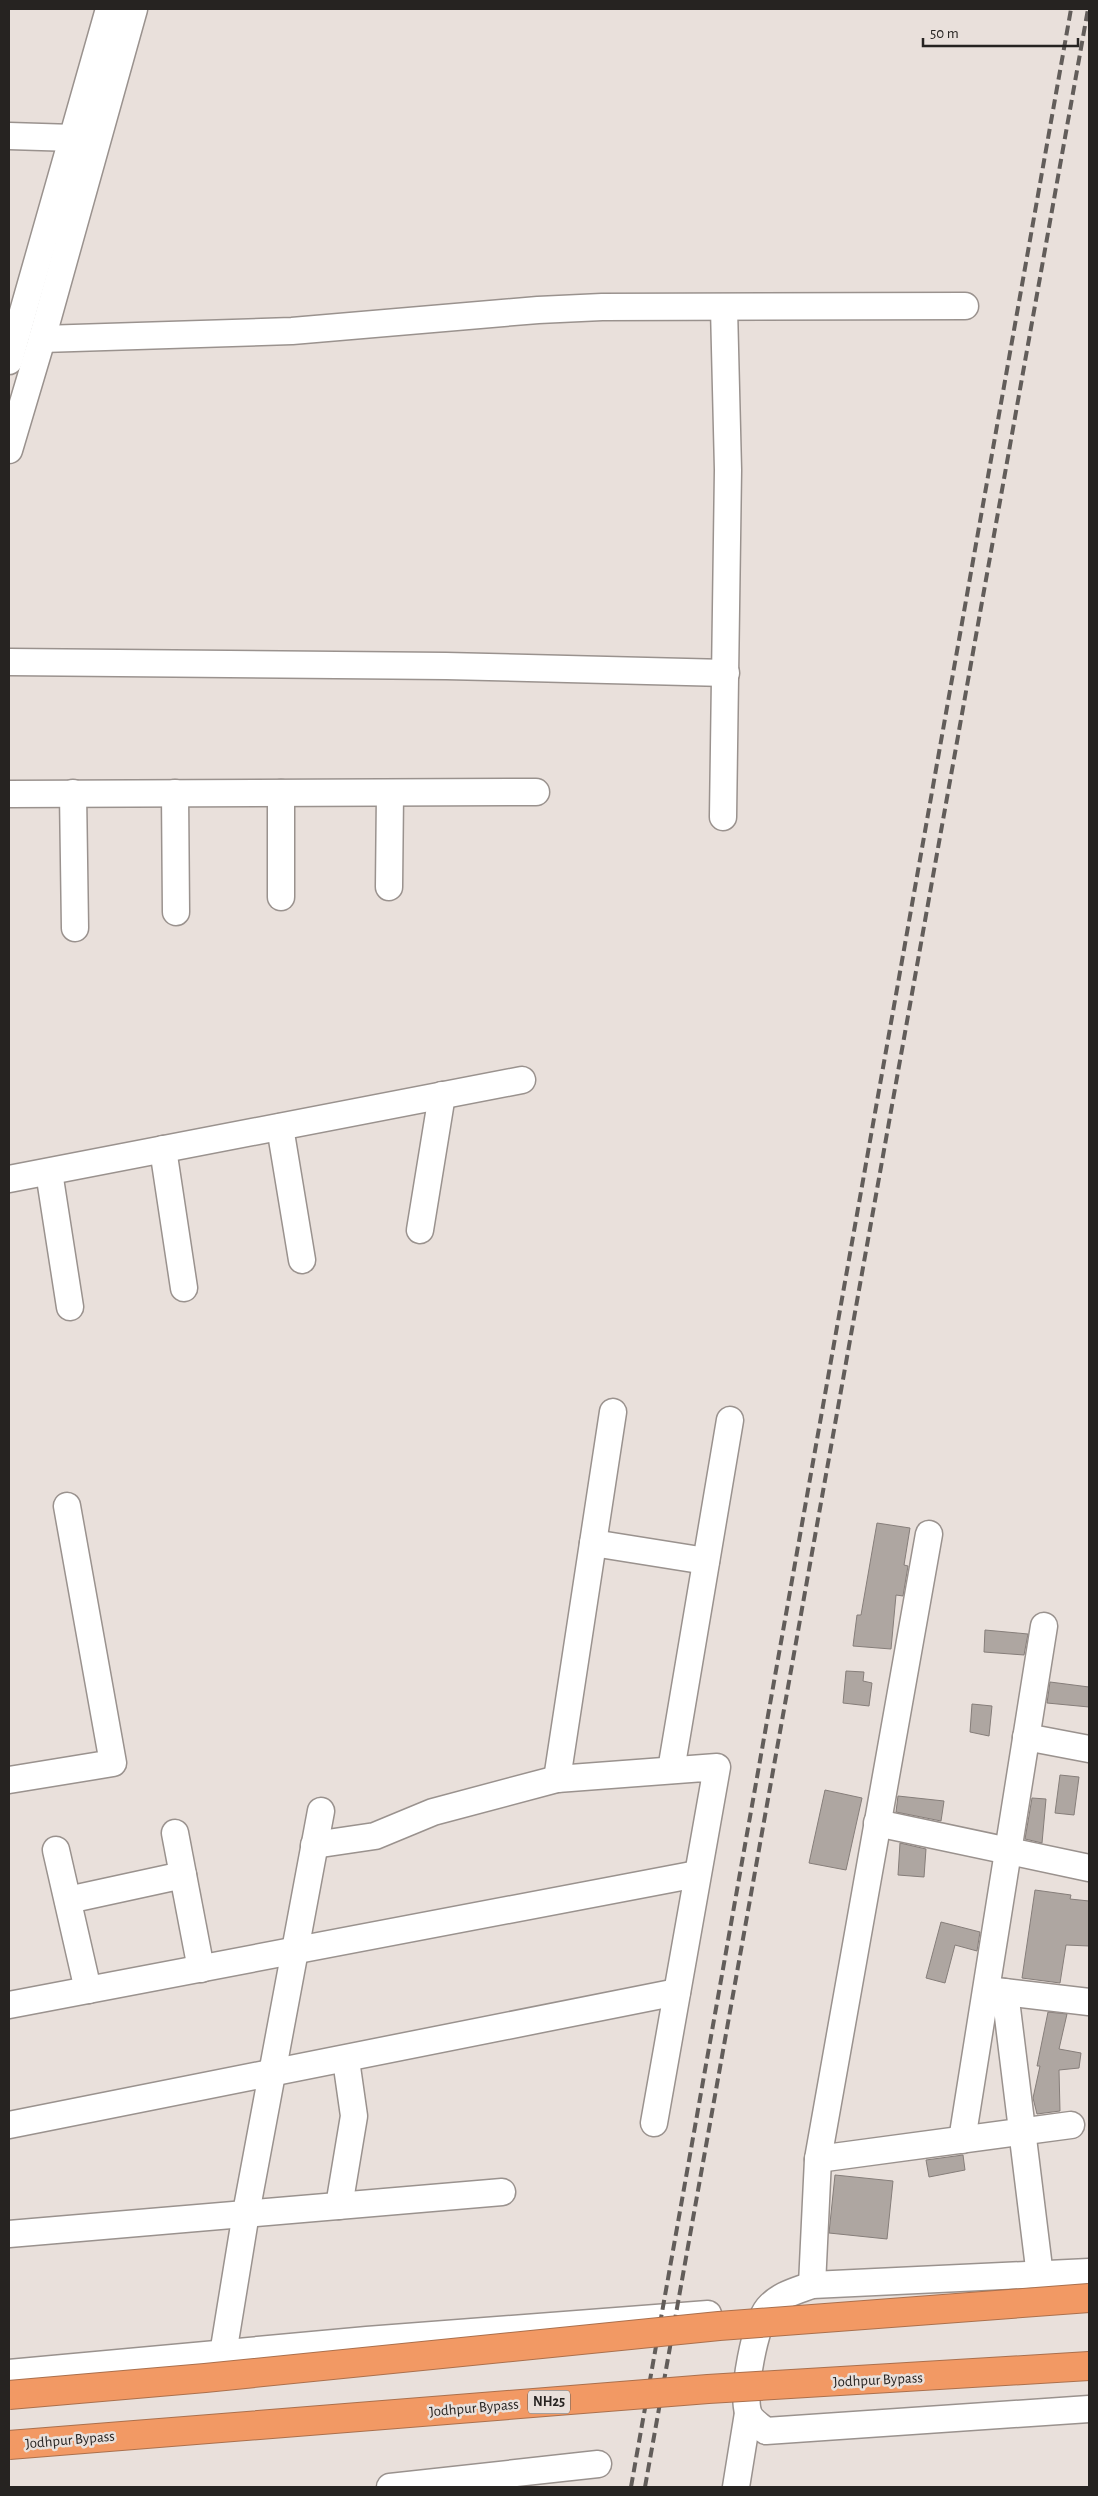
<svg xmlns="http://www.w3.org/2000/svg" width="1098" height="2496" font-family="'Alegreya Sans',sans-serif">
<rect width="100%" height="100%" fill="#e9e0db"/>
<g fill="#aea6a1" stroke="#867e7a">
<path d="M877 1523 910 1528 904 1565 908 1566 903 1596 896 1595 891 1649 853 1646 857 1615H861Z"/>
<path d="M985 1630 1028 1634 1024 1655 984 1652Z"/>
<path d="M846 1671 864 1672 863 1681 872 1683 869 1706 843 1703Z"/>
<path d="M1050 1682 1089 1687V1707L1047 1703Z"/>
<path d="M972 1704 992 1706 989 1736 970 1732Z"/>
<path d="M1060 1775 1079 1777 1074 1815 1055 1813Z"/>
<path d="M825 1790 862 1798 846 1870 809 1863Z"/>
<path d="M898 1796 944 1801 941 1821 896 1812Z"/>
<path d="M1032 1798 1046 1799 1042 1843 1025 1839Z"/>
<path d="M900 1843 926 1849 924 1877 898 1875Z"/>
<path d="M1035 1890 1071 1895 1070 1899 1089 1901V1946L1066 1945 1060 1983 1022 1978Z"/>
<path d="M941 1922 980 1932 977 1951 955 1945 945 1983 926 1978Z"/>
<path d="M1048 2012 1067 2014 1059 2049 1081 2053 1079 2068 1059 2070 1060 2111 1037 2114 1033 2098 1040 2066H1037Z"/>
<path d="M963 2155 965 2170 929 2177 926 2160Z"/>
<path d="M835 2175 893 2181 887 2239 829 2233Z"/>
</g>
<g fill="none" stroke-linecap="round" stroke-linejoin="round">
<g stroke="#9a928e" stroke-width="29">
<g id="minor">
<path d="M9 136 74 138"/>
<path d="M42 339 292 331 538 310 602 307 965 306"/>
<path d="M9 361 109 9"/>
<path d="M9 450 42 339 134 9"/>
<path d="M9 662 446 666 726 673"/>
<path d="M73 793 75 928"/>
<path d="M175 793 176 912"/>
<path d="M281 793V897"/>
<path d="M9 794 536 792"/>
<path d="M723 817 728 470 724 308"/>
<path d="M389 887 390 793"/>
<path d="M280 1127 302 1260"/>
<path d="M163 1149 184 1288"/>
<path d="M49 1172 70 1307"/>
<path d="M9 1179 522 1080"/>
<path d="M420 1230 442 1095"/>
<path d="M593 1543 706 1561"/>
<path d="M1026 1737 1089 1749"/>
<path d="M671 1770 730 1420"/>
<path d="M557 1779 613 1412"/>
<path d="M9 1780 113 1763 67 1506"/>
<path d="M877 1823 1089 1868"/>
<path d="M175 1833 201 1969"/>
<path d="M314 1845 375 1836 433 1812 557 1779 717 1767 654 2123"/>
<path d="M56 1850 88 1990"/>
<path d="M68 1900 183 1875"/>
<path d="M987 1990 1089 2002"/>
<path d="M1005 1992 1040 2276"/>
<path d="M9 2005 697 1874"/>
<path d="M9 2125 677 1992"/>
<path d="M962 2140 1044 1626"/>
<path d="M818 2159 1071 2125"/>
<path d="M339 2206 354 2116 346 2060"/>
<path d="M9 2234 502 2192"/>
<path d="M1089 2272 812 2285C796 2291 779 2295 768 2308 755 2324 742 2392 748 2412 750 2420 760 2426 766 2431L1089 2409"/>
<path d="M812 2285 818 2159 929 1534"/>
<path d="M223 2354 246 2213 321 1811"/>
<path d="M9 2373 367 2340 708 2314"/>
<path d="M390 2487 598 2464"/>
<path d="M736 2487 748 2413"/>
</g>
</g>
<use href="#minor" stroke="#fff" stroke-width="26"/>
<g stroke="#625d5a" stroke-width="4" stroke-dasharray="10 5" stroke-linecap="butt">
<path d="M631 2487 1071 9"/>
<path d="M645 2487 1088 9"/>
</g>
<g stroke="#ab704d" stroke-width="30" stroke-linecap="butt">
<g id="highway-bridge">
<path d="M9 2395 205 2378 719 2326 1089 2298"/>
<path d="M9 2445 708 2389 1089 2366"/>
</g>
</g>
<use href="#highway-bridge" stroke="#f29964" stroke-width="28"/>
</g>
<g text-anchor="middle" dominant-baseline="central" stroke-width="5" stroke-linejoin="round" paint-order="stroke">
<rect fill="#e9e0db" stroke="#605c59" stroke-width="1" x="528" y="2390.5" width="42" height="23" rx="4"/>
<g font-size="14" font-weight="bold" fill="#262321">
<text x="549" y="2402">NH25</text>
</g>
<g font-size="15" fill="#262321" stroke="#e9e0db">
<text transform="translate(878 2380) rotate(-3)">Jodhpur Bypass</text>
<text transform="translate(474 2408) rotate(-5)">Jodhpur Bypass</text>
<text transform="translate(70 2440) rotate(-5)">Jodhpur Bypass</text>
</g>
</g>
<rect width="1098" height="2496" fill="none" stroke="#262321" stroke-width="20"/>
<path d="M923 38v8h155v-8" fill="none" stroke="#262321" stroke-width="2.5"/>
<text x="930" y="38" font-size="15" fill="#262321" stroke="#e9e0db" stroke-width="4" paint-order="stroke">50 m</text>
</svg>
